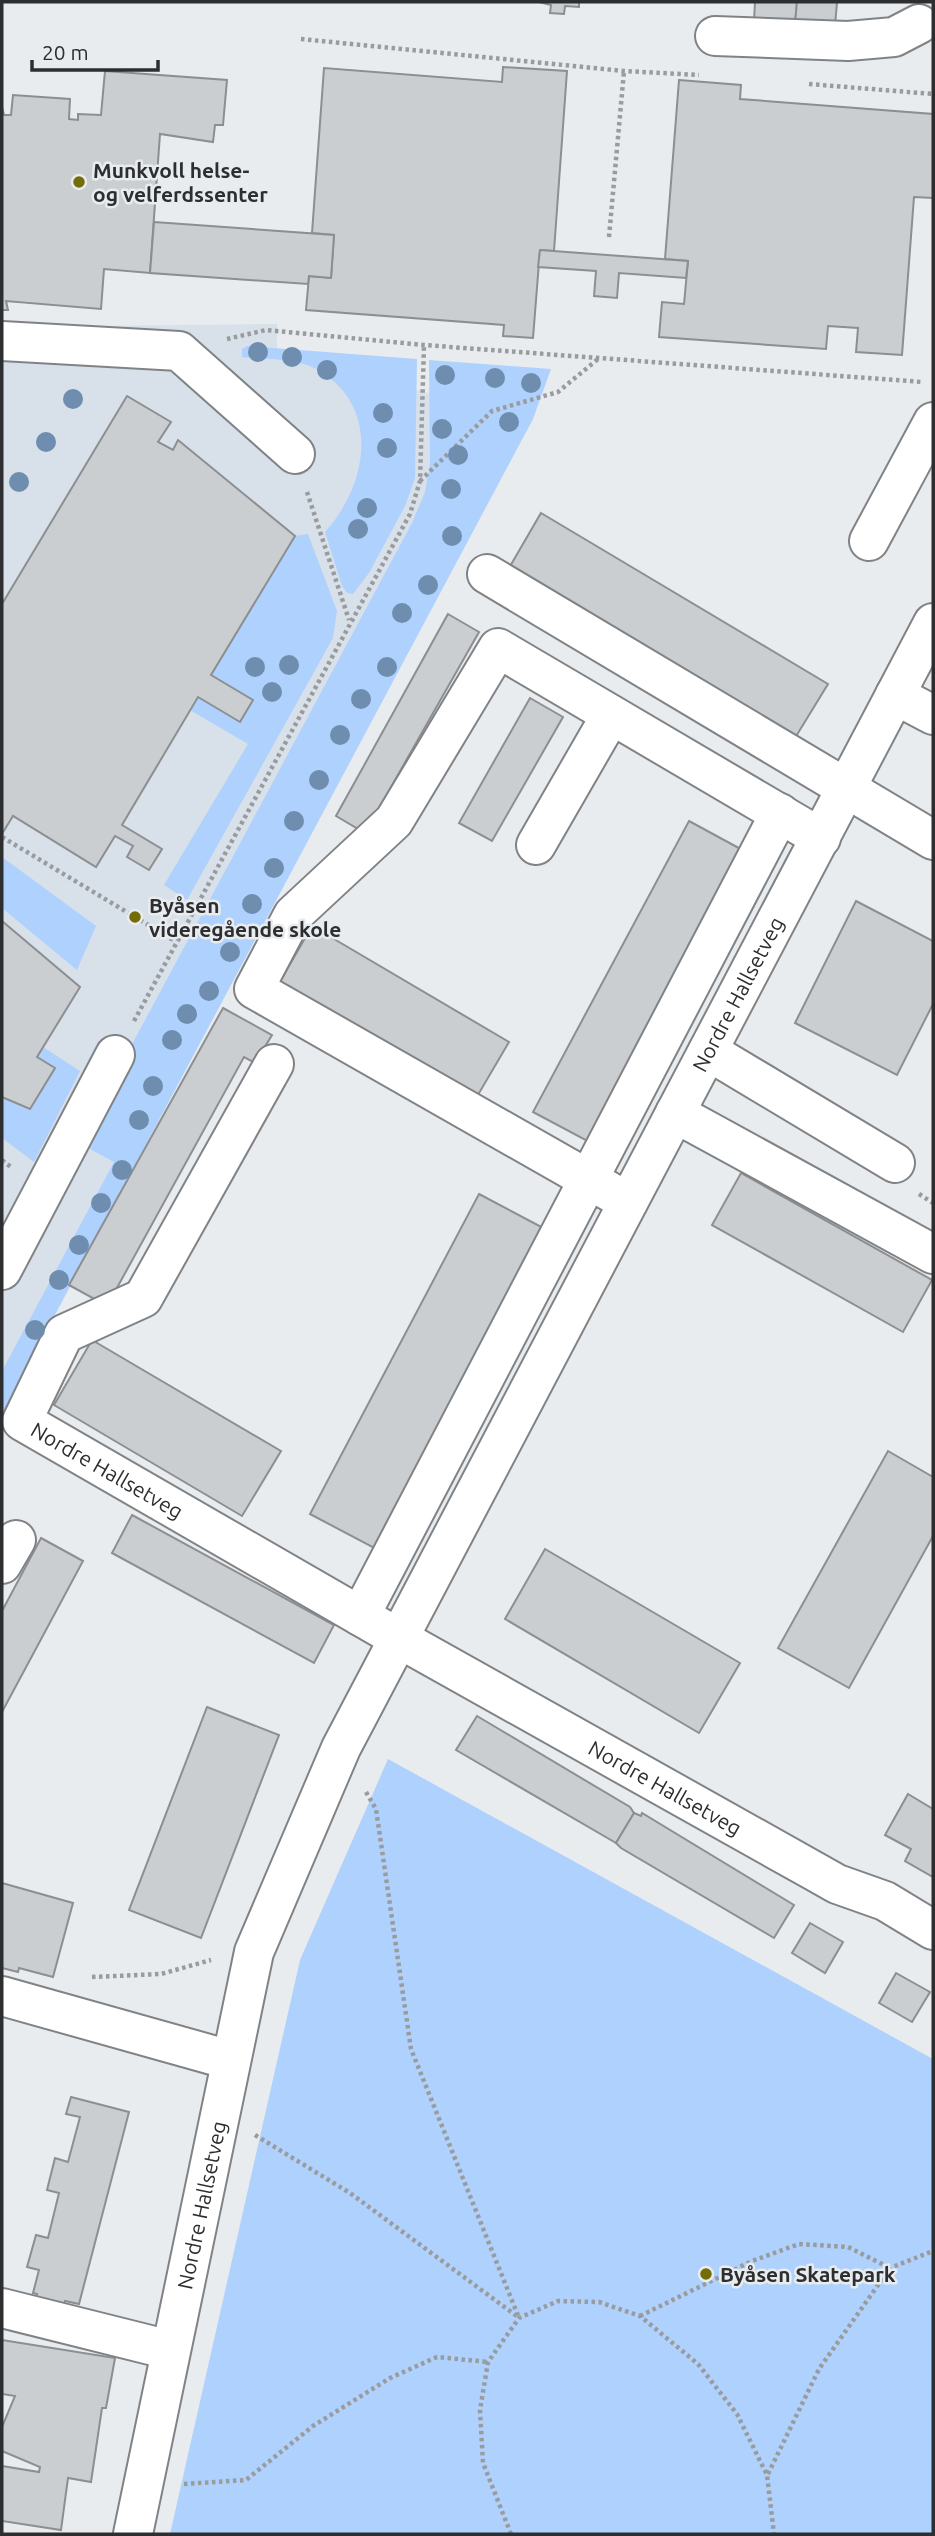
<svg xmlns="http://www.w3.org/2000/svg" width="935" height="2536" font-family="Ubuntu,sans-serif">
<rect width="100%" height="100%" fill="#e9ecef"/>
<path fill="#d8e0ea" d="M277 324V355L533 419 2 1414V327Z"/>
<g fill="#afd1fd">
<path d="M247 346 417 359 415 478 405 506 369 573 353 594 347 593 342 586 325 532C368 485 382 405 316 369 294 357 266 360 242 357V349Z"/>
<path d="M429 360 551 369 533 419 2 1414V1371L114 1162 79 1143 412 523 425 492 430 464Z"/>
<path d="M308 534 337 611 333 638 187 900 164 885 248 744 190 710 295 536Z"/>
<path d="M2 857 96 926 77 970 2 908Z"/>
<path d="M43 1047 80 1071 34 1162 2 1138V1097L30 1109 55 1069 37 1057Z"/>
<path d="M388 1759 933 2059V2534H170L300 1960Z"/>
</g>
<g fill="#cbced1" stroke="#8c8e91" stroke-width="2">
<path d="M539 2H579V7L565 6 564 14 550 13 551 5Z"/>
<path d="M755 2H797L795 23 754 20Z"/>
<path d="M797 2H837L835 26 795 23Z"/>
<path d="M503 67 567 71 554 251 540 250 533 338 503 336 504 325 306 310 309 276 331 278 334 235 312 233 324 68 502 82Z"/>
<path d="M105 71 227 80 223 125H215L213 142 160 134 150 273 104 269 101 309 6 301 8 310H2V107L4 115H11L13 95 70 99 69 119 78 120V114L101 115Z"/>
<path d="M679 80 741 85 740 99 933 114V198L914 197 902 355 856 352 858 328 828 326 826 349 659 337 662 302 684 304 688 261 665 259Z"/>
<path d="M154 222 334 235 331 278 309 276 308 284 150 273Z"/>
<path d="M540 250 688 261 686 278 619 273 617 298 594 296 596 271 538 267Z"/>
<path d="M127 396 171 422 158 442 173 450 178 440 295 536 211 675 253 700 240 722 198 697 122 825 162 849 149 870 127 857 133 846 115 836 96 867 13 816 2 834V604Z"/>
<path d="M541 513 828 684 795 738 509 568Z"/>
<path d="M448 614 479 632 365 833 336 816Z"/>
<path d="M530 698 563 717 492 841 459 823Z"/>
<path d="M689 821 748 853 593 1144 533 1112Z"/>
<path d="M856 901 933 941V1004L897 1075 795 1023Z"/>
<path d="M2 921 80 987 37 1057 55 1068 30 1109 2 1097Z"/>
<path d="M312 926 509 1042 475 1100 278 985Z"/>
<path d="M223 1008 272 1035 255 1063 244 1057 107 1306 69 1285Z"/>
<path d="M741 1173 932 1280 903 1332 712 1225Z"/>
<path d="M479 1194 547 1230 378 1550 310 1514Z"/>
<path d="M92 1340 281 1451 242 1516 54 1405Z"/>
<path d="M888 1451 933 1477V1536L849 1688 778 1648Z"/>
<path d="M132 1515 334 1625 314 1663 112 1553Z"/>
<path d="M41 1538 83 1561 2 1712V1611Z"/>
<path d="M545 1549 740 1663 699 1733 505 1619Z"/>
<path d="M207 1707 279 1735 201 1938 129 1910Z"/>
<path d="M477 1716 630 1807 634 1813 616 1843 456 1750Z"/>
<path d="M908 1794 933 1809V1877L905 1861 911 1849 885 1835Z"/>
<path d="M634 1813 641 1816 642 1813 794 1905 774 1938 621 1848 616 1843Z"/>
<path d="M2 1883 73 1903 53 1977 19 1968 18 1972 2 1968Z"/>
<path d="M810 1923 843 1942 825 1973 792 1953Z"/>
<path d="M896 1973 930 1992 912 2022 879 2003Z"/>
<path d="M71 2097 129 2112 79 2304 65 2301 62 2310 35 2302 37 2294 33 2293 39 2270 27 2267 36 2235 48 2238 59 2193 47 2190 55 2158 68 2162 80 2117 66 2114Z"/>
<path d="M2 2340 115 2358 106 2408H102L91 2482 68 2478 61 2530 2 2521V2466L39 2472 40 2467 2 2451V2427L15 2396 2 2394Z"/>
</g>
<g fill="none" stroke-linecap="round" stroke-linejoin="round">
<g stroke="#808386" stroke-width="42">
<g id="minor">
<path d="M715 36 848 41 894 37 919 24"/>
<path d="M2 341 179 351 295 454"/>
<path d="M869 541 933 422"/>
<path d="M487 574 933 840"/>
<path d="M895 695 933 715"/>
<path d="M536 845 611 715"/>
<path d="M708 1051 895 1163"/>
<path id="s1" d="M274 1064 143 1298 64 1334 22 1421 400 1639 814 1871 837 1884 885 1901 933 1930"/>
<path d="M675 1113 933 1254"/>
<path d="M628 1202 254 989 293 915 394 821 498 648 821 838"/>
<path d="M2 1270 115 1055"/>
<path d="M2 1564 16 1540"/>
<path d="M360 1616 780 813"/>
<path d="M2 1996 230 2060"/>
<path d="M2 2308 170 2350"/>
<path id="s2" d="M133 2534 254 1952 341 1748 933 623"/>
</g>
</g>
<g stroke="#999b9d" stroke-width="4.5" stroke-dasharray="3.5 3.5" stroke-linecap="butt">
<path d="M301 39 624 71 699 75"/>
<path d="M809 84 933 94"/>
<path d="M609 237 624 71"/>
<path d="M227 339 266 330 424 345 922 382"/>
<path d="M420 481 492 411 558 392 598 359"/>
<path d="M307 492 349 620"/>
<path d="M2 837 175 941"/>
<path d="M134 1021 410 514 420 481 424 345"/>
<path d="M2 1160 12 1168"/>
<path d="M919 1194 933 1203"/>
<path d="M366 1792 376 1809 411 2049 519 2318"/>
<path d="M92 1977 161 1974 211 1960"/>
<path d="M255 2135 350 2193 518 2317"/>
<path d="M640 2316 752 2261 799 2244 848 2247 890 2268"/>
<path d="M768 2474 819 2369 890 2268 933 2251"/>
<path d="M184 2484 246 2480 313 2426 390 2378 437 2357 488 2362"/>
<path d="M511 2534 483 2463 480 2410 488 2362 519 2318 558 2301 599 2302 640 2316 698 2364 737 2414 767 2475 774 2534"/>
</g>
<use href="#minor" stroke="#fff" stroke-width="38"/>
</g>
<g fill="#6e8daf">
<circle cx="258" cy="352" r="10"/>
<circle cx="292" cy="357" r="10"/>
<circle cx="327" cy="370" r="10"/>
<circle cx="445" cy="375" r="10"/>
<circle cx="495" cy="378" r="10"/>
<circle cx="531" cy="383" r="10"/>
<circle cx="73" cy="399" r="10"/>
<circle cx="383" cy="413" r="10"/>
<circle cx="509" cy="422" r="10"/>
<circle cx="442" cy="429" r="10"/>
<circle cx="46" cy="442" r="10"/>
<circle cx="387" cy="448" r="10"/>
<circle cx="458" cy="455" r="10"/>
<circle cx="19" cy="482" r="10"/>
<circle cx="451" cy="489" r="10"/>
<circle cx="367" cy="508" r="10"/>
<circle cx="358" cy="529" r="10"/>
<circle cx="452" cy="536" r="10"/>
<circle cx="428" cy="585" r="10"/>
<circle cx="402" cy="613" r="10"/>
<circle cx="289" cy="665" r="10"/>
<circle cx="255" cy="667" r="10"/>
<circle cx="387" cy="667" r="10"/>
<circle cx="272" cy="692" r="10"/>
<circle cx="361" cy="699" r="10"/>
<circle cx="340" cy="735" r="10"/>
<circle cx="319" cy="780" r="10"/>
<circle cx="294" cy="821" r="10"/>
<circle cx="274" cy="868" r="10"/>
<circle cx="252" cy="904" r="10"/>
<circle cx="230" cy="952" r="10"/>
<circle cx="209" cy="991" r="10"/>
<circle cx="187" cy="1014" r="10"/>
<circle cx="172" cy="1040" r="10"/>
<circle cx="153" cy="1086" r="10"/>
<circle cx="139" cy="1120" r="10"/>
<circle cx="122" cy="1170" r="10"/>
<circle cx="101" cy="1203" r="10"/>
<circle cx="79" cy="1245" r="10"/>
<circle cx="59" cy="1280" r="10"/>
<circle cx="35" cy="1330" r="10"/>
</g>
<g fill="#746c08" stroke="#e9ecef" stroke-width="2.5">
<circle cx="79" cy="182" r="7"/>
<circle cx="135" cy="917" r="7"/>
<circle cx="706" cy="2274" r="7"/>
</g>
<g text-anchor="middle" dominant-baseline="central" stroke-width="5" stroke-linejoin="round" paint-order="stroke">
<g font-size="21" font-weight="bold" fill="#2d2e2f" stroke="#e9ecef" text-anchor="start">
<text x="93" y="170">Munkvoll helse-<tspan x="93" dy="24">og velferdssenter</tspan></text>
<text x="149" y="905">Byåsen<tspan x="149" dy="24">videregående skole</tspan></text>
<text x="720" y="2274">Byåsen Skatepark</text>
</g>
<g font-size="21" fill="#2d2e2f" stroke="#e9ecef">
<text stroke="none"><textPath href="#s2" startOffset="1668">Nordre Hallsetveg</textPath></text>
<text stroke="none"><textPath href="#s1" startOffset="550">Nordre Hallsetveg</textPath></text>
<text stroke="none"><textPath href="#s1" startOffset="1192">Nordre Hallsetveg</textPath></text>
<text stroke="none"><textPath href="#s2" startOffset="336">Nordre Hallsetveg</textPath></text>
</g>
</g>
<rect width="935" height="2536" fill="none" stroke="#2d2e2f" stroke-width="7"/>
<path d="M32 60v10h126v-10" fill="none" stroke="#2d2e2f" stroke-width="3.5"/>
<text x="42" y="60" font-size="21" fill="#2d2e2f" stroke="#e9ecef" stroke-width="5" paint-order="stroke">20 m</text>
</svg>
